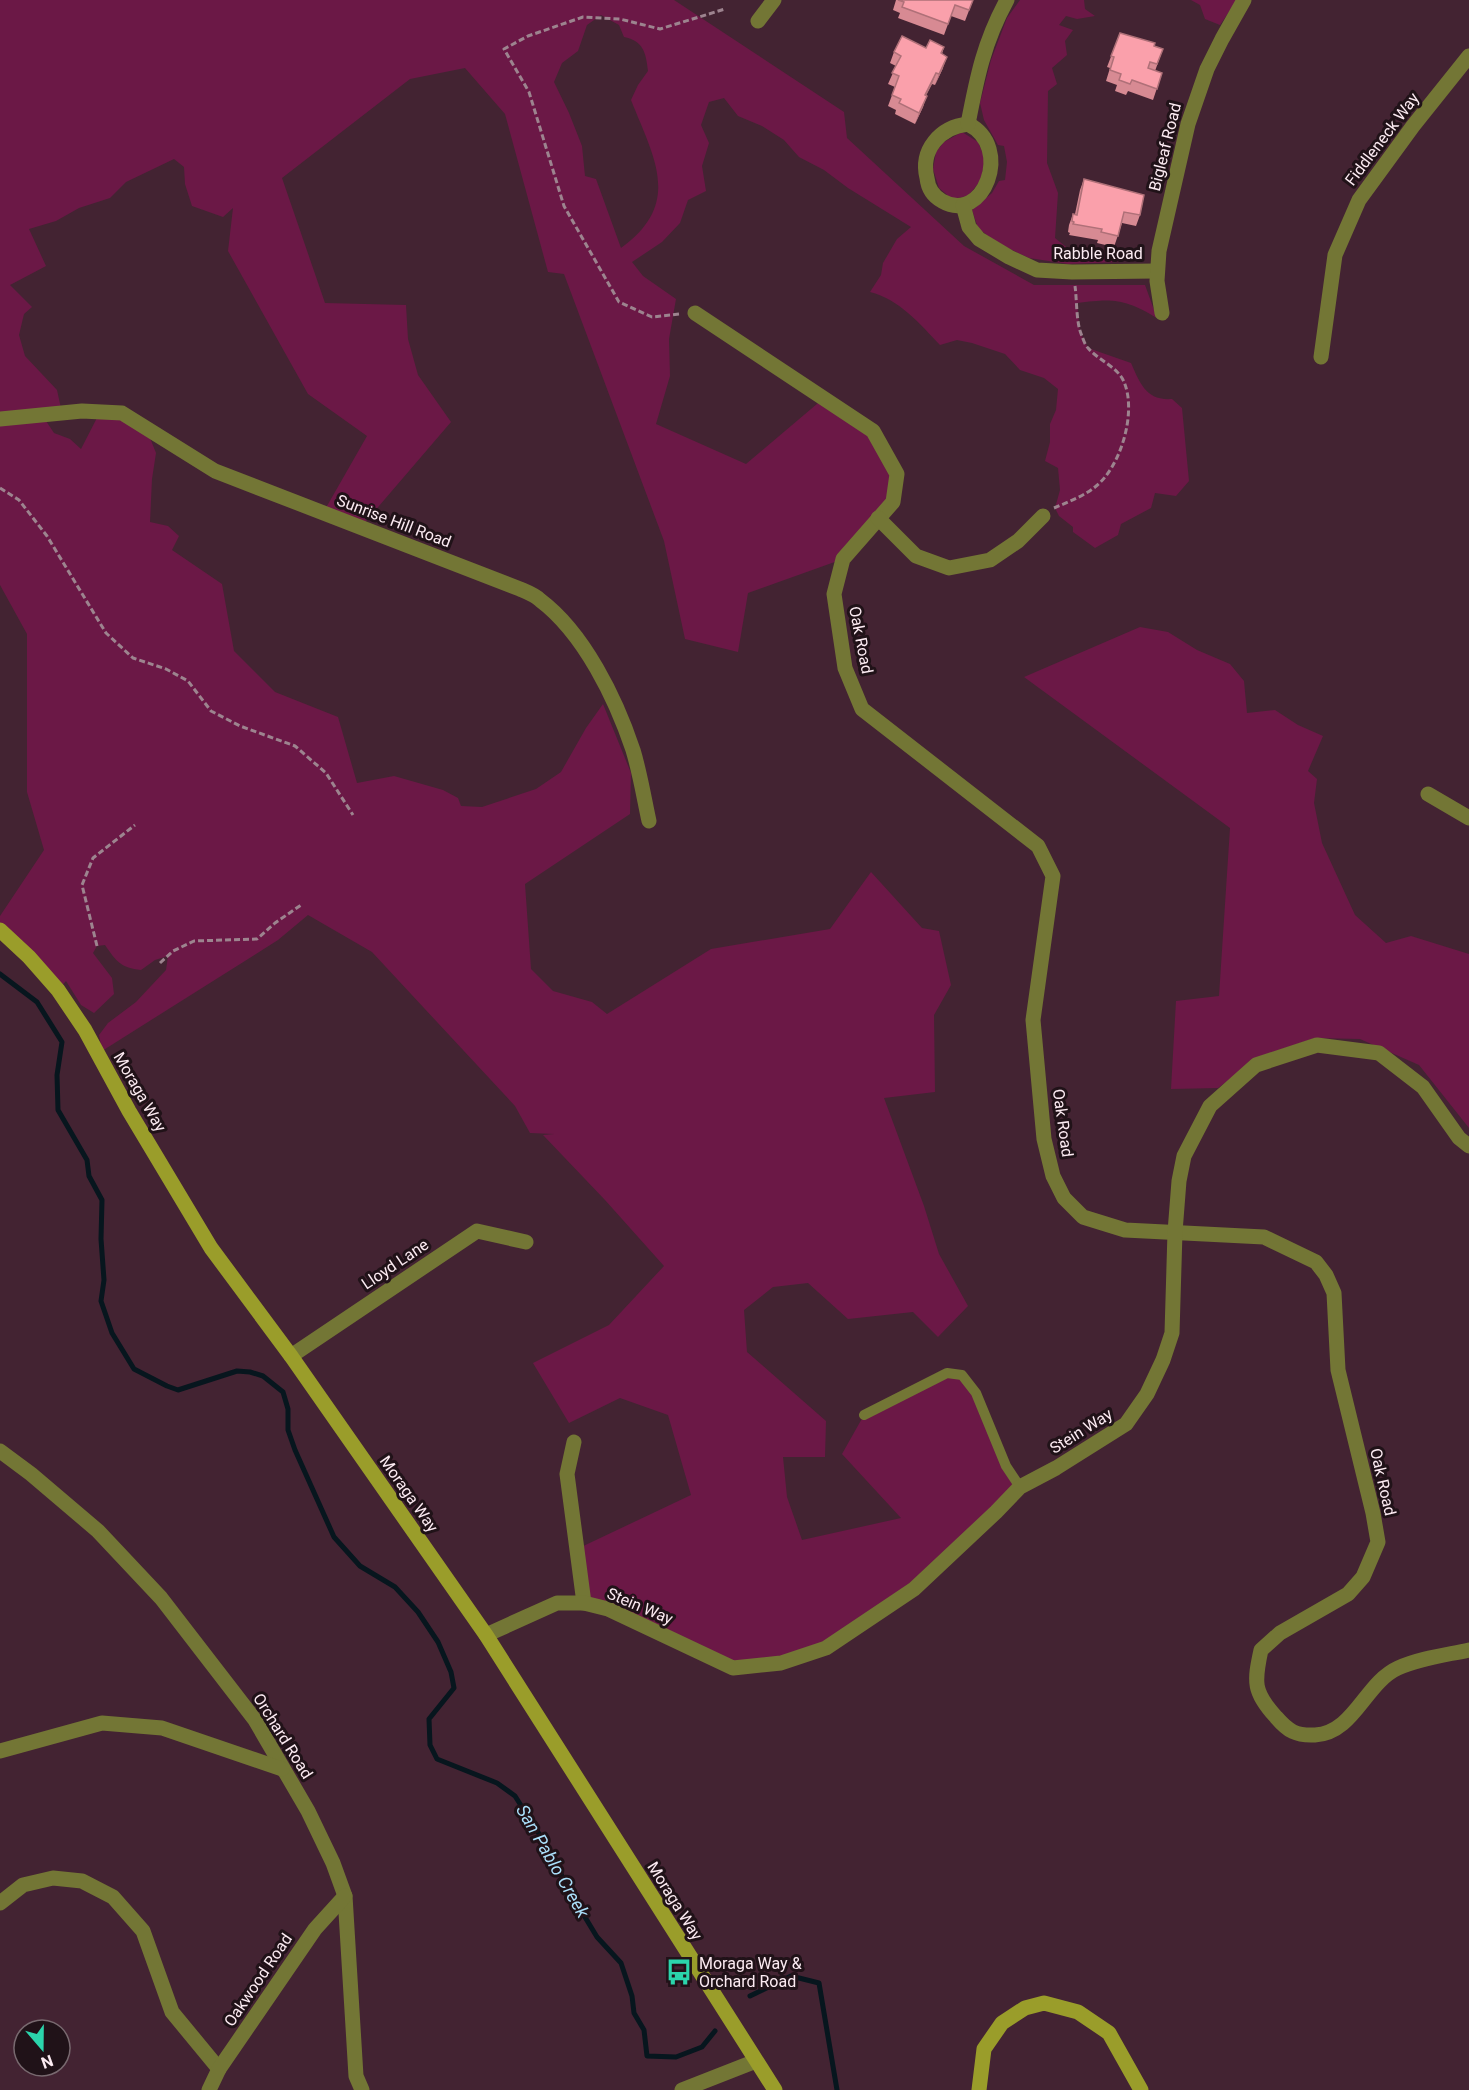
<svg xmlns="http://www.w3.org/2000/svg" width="1469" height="2090" font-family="Roboto,sans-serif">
<rect width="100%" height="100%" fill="#432332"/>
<g fill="#6b1846" fill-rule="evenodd">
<path d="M0 0H674L844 112 847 138 964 246 1034 285H1145L1157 318C1125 299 1114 298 1077 303L1080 332 1088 348 1131 363C1140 383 1146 401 1172 399L1182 408 1189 481 1176 496 1155 493 1151 508 1121 524 1118 535 1095 548 1073 532V527L1059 516 1055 508 1060 490 1058 468 1045 461 1050 442V424L1056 410 1058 389 1044 378 1020 370 1005 354 972 343 957 340 940 345C920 324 899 299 870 292L881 275 883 263 897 239 911 227 848 188 824 170 799 157 784 140 762 126 738 116 724 98 709 102 701 125 709 143 702 166 706 191 688 200 680 223 662 242 632 262 643 276 676 299 669 339 670 376 656 424 746 464 824 398 873 431 897 474 893 502 843 559 748 593 738 652 685 639 664 541 564 274 548 272 505 114 465 68 410 79 282 178 325 303 406 305 408 339 418 375 451 422 361 527 323 513 367 436 308 394 228 251 233 208 223 217 192 206 185 184 184 167 174 159 126 182 110 198 79 208 56 221 29 229 46 266 10 285 32 307 24 314 19 335 25 356 57 390 62 413 42 415 54 433 70 439 81 449 100 412 146 428 156 453 152 479 150 522 168 526 179 536 172 550 222 584 234 651 275 692 338 717 357 783 394 776 443 790 458 798 461 806 482 807 536 789 561 772 586 728 603 704 631 773 630 814 525 884 531 969 553 991 592 1002 607 1014 711 949 830 929 871 872 922 928 939 931 951 985 934 1015 935 1092 884 1098 924 1206 939 1254 968 1306 938 1337 913 1312 848 1319 808 1283 773 1287 744 1310 747 1352 826 1421 825 1457H783L787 1497 802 1540 901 1518 842 1454 864 1415 947 1373 962 1375 1020 1487 956 1550 826 1648 733 1668 584 1603 577 1549 691 1495 668 1415 620 1398 569 1423 533 1363 609 1325 664 1266 605 1200 543 1135 554 1134 530 1133 515 1106 372 952 308 915 278 940 102 1051 99 1035 108 1023 136 1002 166 970 168 956 155 960 141 970C121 968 116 961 105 945L97 946 93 953 112 978 114 994 94 1013 81 1005 66 981 58 990 0 930V916L44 850 27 792V634L0 585ZM601 15 619 25 624 37C643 41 646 52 648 71L638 85 631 100C654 158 683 203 621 248L596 179 585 176 582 146 569 113 554 82 562 63 578 51 587 25Z"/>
<path d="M1020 0H1084L1085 9 1095 16 1077 19 1066 16 1059 25 1073 30 1065 41 1067 55 1052 68 1057 84 1048 91 1047 163 1058 193 1055 238 1070 250 1111 253 1120 262 1068 264 1029 258 997 243 978 228 972 210 992 193 999 181 1005 180 1007 162 1004 146 998 145 984 120 980 103 991 60 1007 18Z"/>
<path d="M1191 0H1237L1220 25 1205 19 1200 5Z"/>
<path d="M962 132 978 142 985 158 981 180 968 196 952 199 939 188 933 169 936 152 944 142Z"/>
<path d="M1140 627 1168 632 1197 650 1230 664 1244 681 1247 713 1275 710 1298 725 1323 736 1308 771 1317 779 1314 803 1322 843 1355 915 1386 943 1411 936 1469 954V1128L1419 1065 1360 1039 1315 1038 1261 1056 1218 1088 1171 1089 1176 1001 1219 996 1230 828 1024 677Z"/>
</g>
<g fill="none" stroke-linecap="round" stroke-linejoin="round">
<g stroke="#07161e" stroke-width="5">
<path d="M0 974 37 1002 62 1042 57 1075 58 1110 87 1160 89 1176 102 1200 101 1239 104 1280 101 1301 112 1333 134 1369 167 1386 178 1390 237 1371 250 1372 263 1376 283 1392 288 1409V1430L295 1450 334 1537 360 1566 395 1587 418 1612 438 1642 451 1672 454 1688 429 1719 430 1745 437 1759 497 1783 515 1796 555 1859 565 1884 597 1937 621 1963 632 1996 634 2013 644 2030 647 2056 676 2057 702 2047 715 2031"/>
<path d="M750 1996 791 1976 819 1983 837 2090"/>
</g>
<g stroke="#9d848f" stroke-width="3" stroke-dasharray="6 3" stroke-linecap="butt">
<path d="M679 314 652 317 619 302 564 206 529 92 504 49 528 36 583 17 620 19 660 29 725 9"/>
<path d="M0 488 19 500 47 536 106 633 133 658 166 669 188 681 211 711 240 726 295 746 326 773 353 815"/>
<path d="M1054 508C1068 502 1084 496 1095 487 1121 467 1137 412 1124 382 1118 367 1098 360 1088 348 1085 345 1083 339 1082 336 1076 324 1077 300 1075 286"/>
<path d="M97 946 82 885 93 858 135 825"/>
<path d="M160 963 173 951 194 941 257 939 275 923 301 905"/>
</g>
<path stroke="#737635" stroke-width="10" d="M864 1415 947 1373 962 1375 976 1393 1006 1466 1020 1487"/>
<g stroke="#737635" stroke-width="15">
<path d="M758 21 774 0"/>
<path d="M968 124C1014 147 983 225 942 201 933 196 928 188 927 178 920 150 940 127 968 124Z"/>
<path d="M968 124C977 77 984 42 1007 0"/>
<path d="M963 205 969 227 979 239 1009 257 1037 270 1072 272 1156 271"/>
<path d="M695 313 873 431 897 474 893 502 843 559 834 594 845 668 862 709 1038 846 1053 876 1033 1020 1044 1139 1053 1176 1064 1198 1083 1217 1125 1230 1264 1237 1316 1262 1326 1275 1334 1293 1338 1370 1373 1513 1378 1542 1363 1577 1348 1594 1280 1633 1261 1650C1254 1682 1253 1692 1276 1717 1288 1731 1296 1736 1315 1735 1354 1733 1365 1683 1398 1668 1420 1658 1446 1655 1469 1650"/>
<path d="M1162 313 1157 281 1159 251 1188 124 1207 69 1222 39 1244 0"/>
<path d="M1321 357 1335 255 1359 200 1413 126 1469 56"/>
<path d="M0 419 82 411 122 413 215 471 520 589C527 592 535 595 540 600 584 633 616 699 633 750 640 773 644 798 649 821"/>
<path d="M878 518 916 556 949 568 990 560 1018 541 1043 516"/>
<path d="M1428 794 1469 818"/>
<path d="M291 1356 477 1231 526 1242"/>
<path d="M574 1442 567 1474 584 1603"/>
<path d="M0 1451 31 1474 98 1531 161 1598 255 1720 308 1811 333 1863 345 1896 356 2076 362 2090"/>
<path d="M486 1635 557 1603H584L608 1609 733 1668 781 1663 826 1648 914 1589 996 1512 1020 1487 1056 1468 1126 1424 1147 1394 1163 1360 1172 1333 1175 1232 1179 1181 1184 1156 1210 1106 1256 1065 1317 1045 1379 1053 1423 1087 1459 1138 1469 1146"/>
<path d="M0 1751 102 1723 162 1728 282 1769"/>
<path d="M0 1903 23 1885 53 1878 82 1881 113 1897 143 1931 172 2012 219 2069"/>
<path d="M209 2090 219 2069 315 1929 345 1896"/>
<path d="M682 2090 756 2061"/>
</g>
<g stroke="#9a9d2a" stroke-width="15">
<path d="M0 930 29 957 58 990 85 1030 129 1111 211 1248 291 1356 486 1635 775 2090"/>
<path d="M979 2090 984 2049 1002 2023 1025 2008 1044 2003 1078 2012 1109 2033 1141 2090"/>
</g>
</g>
<g fill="#d78a93">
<path d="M896 0H973L965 21 951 16 944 35 898 18 900 13 893 10Z"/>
<path d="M1120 33 1163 49 1155 71 1162 73 1153 100 1128 91 1126 95 1115 91 1117 85 1106 81 1110 68 1107 67Z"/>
<path d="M944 47 942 54 943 68 935 85 932 84 926 95 923 107 915 124 895 114 896 110 888 106 895 87 888 84 896 66 890 63 894 52Z"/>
<path d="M1084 179 1140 215 1136 226 1122 223 1114 247 1097 243 1098 240 1069 235 1070 233 1068 232 1069 225 1073 214H1075L1080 190Z"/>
</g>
<g fill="#af7078">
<path d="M947 57 943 68 935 85 939 74Z"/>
<path d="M936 73 932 84 921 106 925 95Z"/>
<path d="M927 96 923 107 915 124 919 113Z"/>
</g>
<g fill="#faa0ab" stroke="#af7078" stroke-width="1.5">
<path d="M898 0H973L969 10 955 5 948 24 902 7 904 2Z"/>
<path d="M1120 33 1155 43 1154 46 1163 49 1157 64 1150 62 1148 68 1162 73 1157 89 1132 80 1130 84 1119 80 1121 74 1110 70 1114 57 1111 56Z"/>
<path d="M902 36 926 48 930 40 944 47 941 53 947 57 939 74 936 73 925 95 927 96 919 113 899 103 901 99 892 95 899 76 892 73 901 56 894 52Z"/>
<path d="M1084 179 1144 195 1140 215 1124 212 1118 236 1101 232 1102 229 1073 224 1074 222 1072 221 1073 214 1077 215Z"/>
</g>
<defs>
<g id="bus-bare" transform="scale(2.07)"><path d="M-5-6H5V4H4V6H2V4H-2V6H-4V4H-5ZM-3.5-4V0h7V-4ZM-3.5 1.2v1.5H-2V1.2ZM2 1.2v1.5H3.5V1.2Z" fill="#2bd5ac" stroke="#201218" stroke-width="2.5" paint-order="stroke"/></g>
</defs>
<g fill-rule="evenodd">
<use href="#bus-bare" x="679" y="1972"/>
</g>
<g text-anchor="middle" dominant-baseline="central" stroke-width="6" stroke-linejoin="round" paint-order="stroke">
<g font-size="16" fill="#fcebf2" stroke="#201218">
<text transform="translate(1382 139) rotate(-53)">Fiddleneck Way</text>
<text transform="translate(1165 147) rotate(-76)">Bigleaf Road</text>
<text x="1098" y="253">Rabble Road</text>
<text transform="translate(394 521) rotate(21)">Sunrise Hill Road</text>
<text transform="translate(861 640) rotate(79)">Oak Road</text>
<text transform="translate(140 1092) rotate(60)">Moraga Way</text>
<text transform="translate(1063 1123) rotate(82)">Oak Road</text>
<text transform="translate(395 1264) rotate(-34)">Lloyd Lane</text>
<text transform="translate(1081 1431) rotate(-32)">Stein Way</text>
<text transform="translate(1383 1482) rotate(77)">Oak Road</text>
<text transform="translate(409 1494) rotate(55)">Moraga Way</text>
<text transform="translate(640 1606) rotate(23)">Stein Way</text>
<text transform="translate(283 1736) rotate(58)">Orchard Road</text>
<text transform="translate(675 1901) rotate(58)">Moraga Way</text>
<text transform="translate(258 1980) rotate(-56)">Oakwood Road</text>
</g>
<g font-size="16" fill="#fcebf2" stroke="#201218" text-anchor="start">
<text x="699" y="1963">Moraga Way &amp;<tspan x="699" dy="18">Orchard Road</tspan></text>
</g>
<g font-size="18" font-style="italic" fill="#aadffa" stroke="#201218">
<text transform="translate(553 1861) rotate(60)">San Pablo Creek</text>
</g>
</g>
<g transform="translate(42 2048) rotate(160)"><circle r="28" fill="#201218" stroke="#78696f" stroke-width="1.5"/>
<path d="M0-4.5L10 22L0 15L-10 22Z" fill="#2bd5ac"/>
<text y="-9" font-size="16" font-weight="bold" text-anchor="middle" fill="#fcebf2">N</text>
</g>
</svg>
